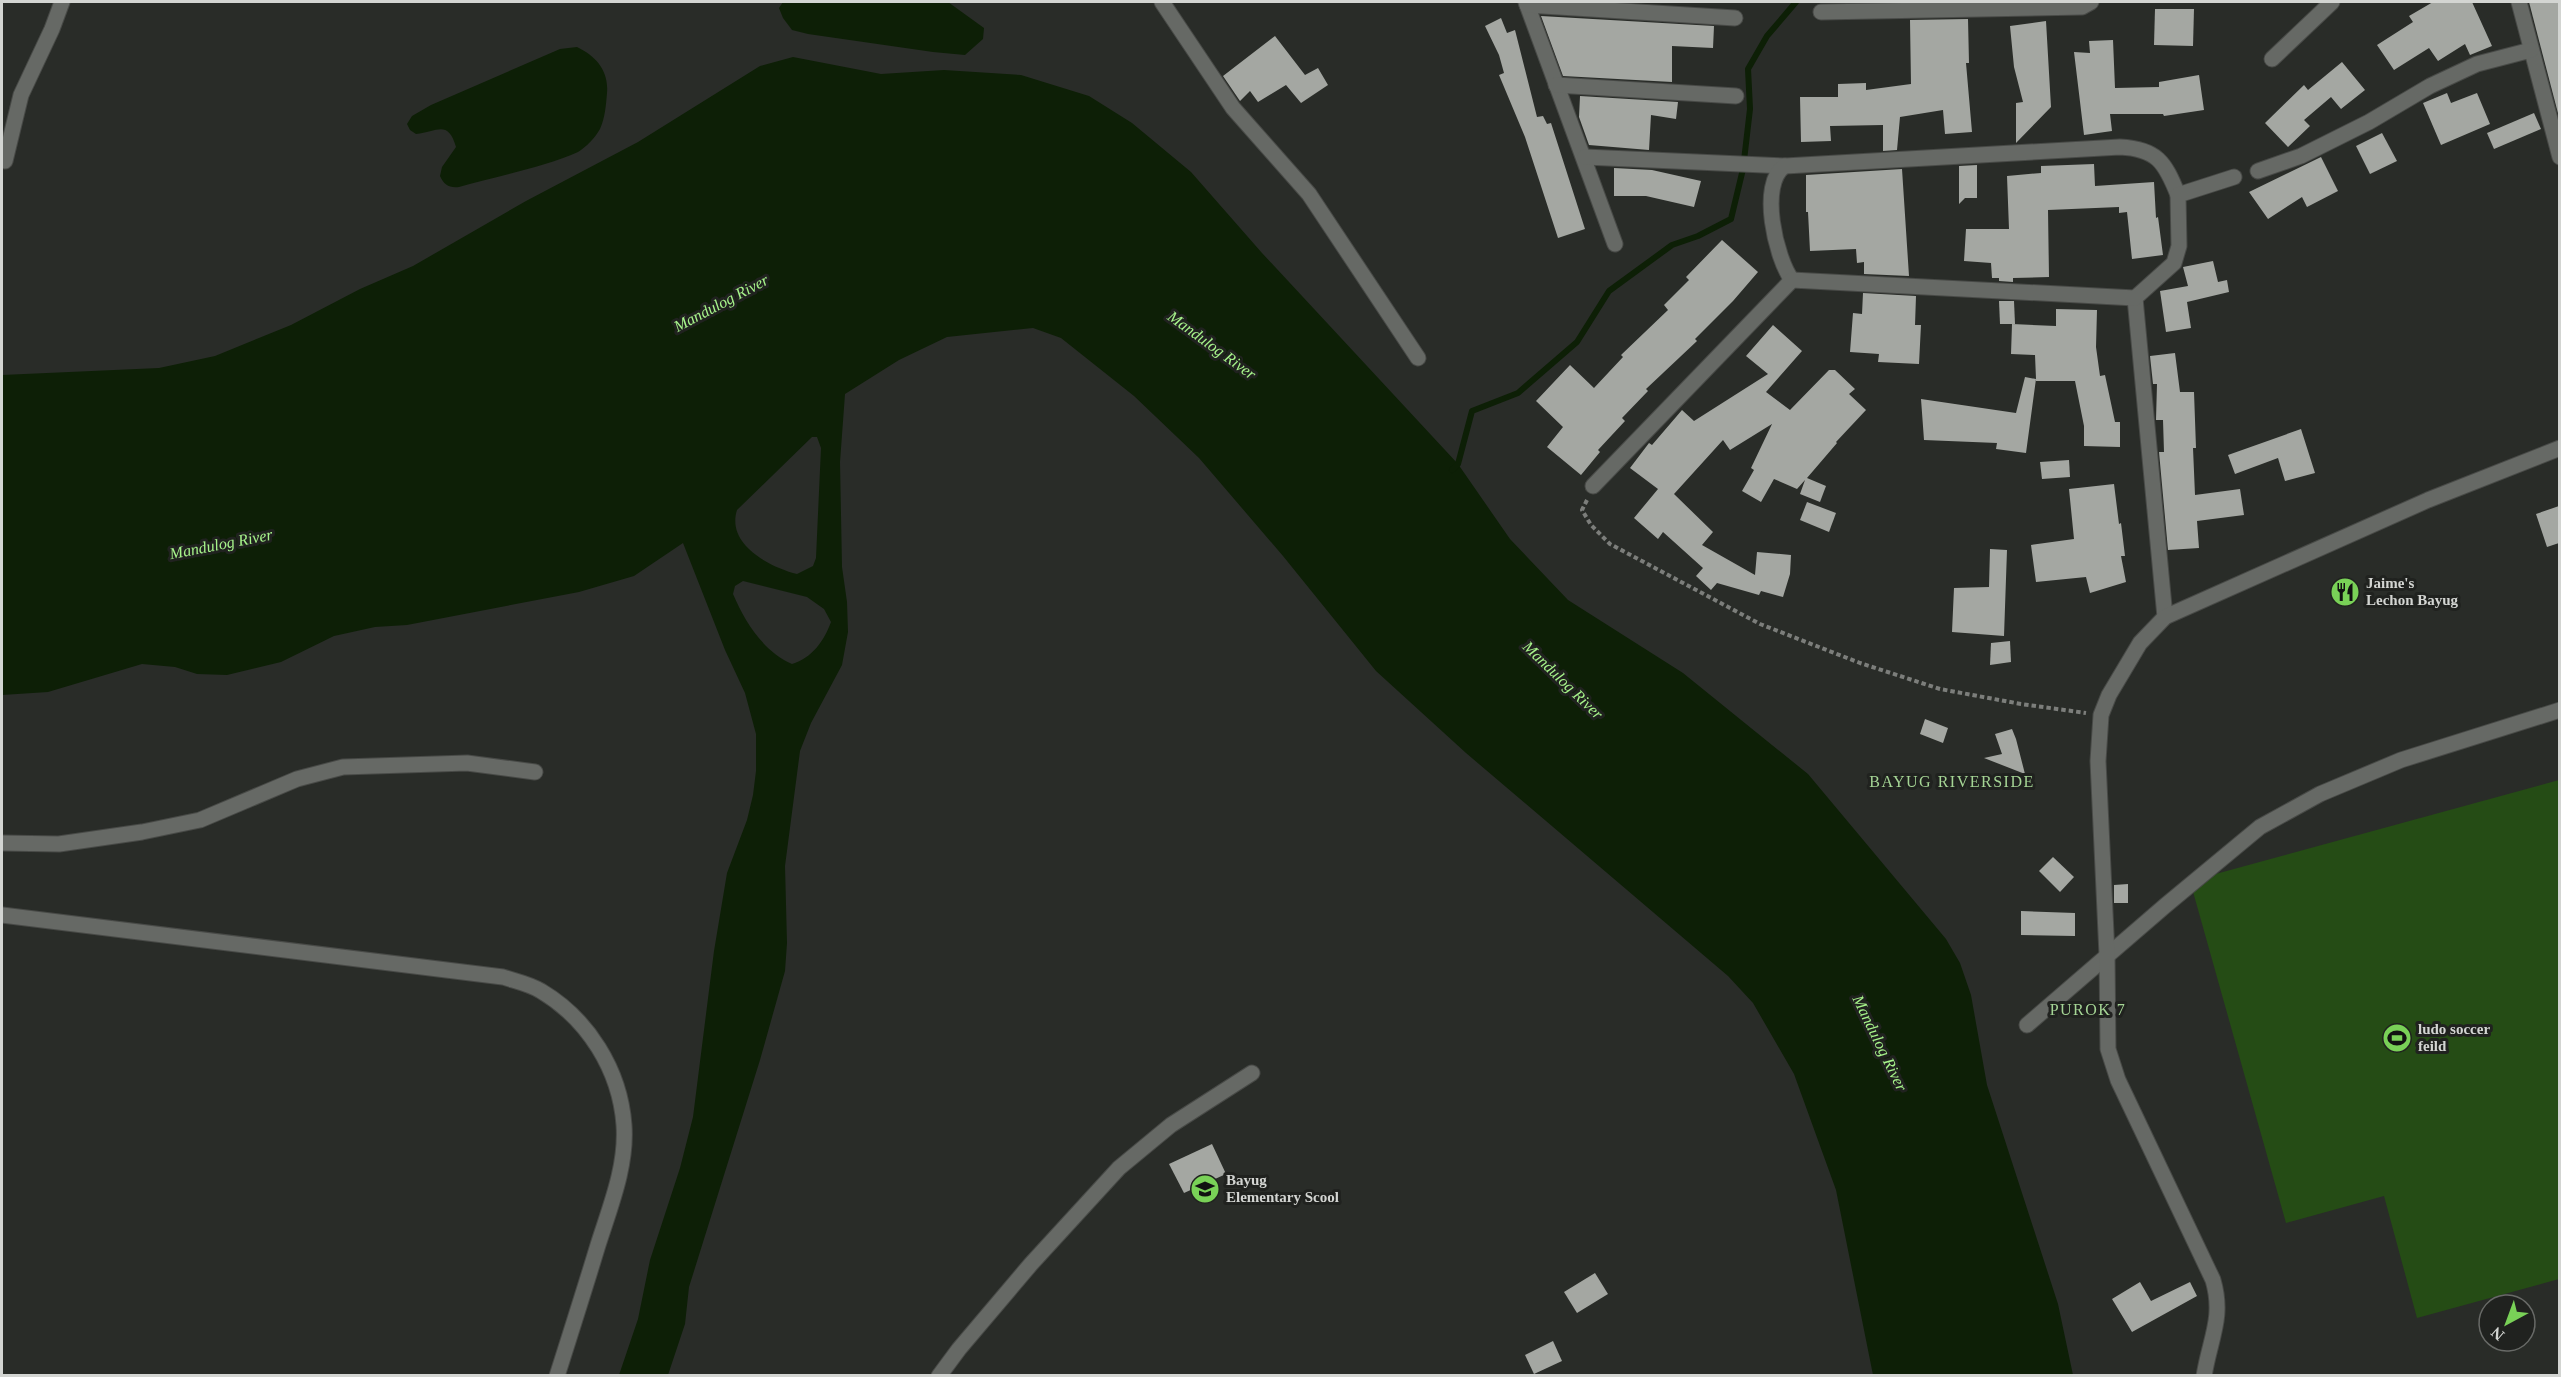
<svg xmlns="http://www.w3.org/2000/svg" width="2561" height="1377" font-family="'Times New Roman',serif">
<rect width="100%" height="100%" fill="#292c28"/>
<path fill="#254c15" d="M2559 780V1279L2417 1318 2384 1196 2286 1223 2190 881Z"/>
<g fill="#0d1f06" fill-rule="evenodd">
<path d="M783 2H948L984 28 983 39 965 55 933 52 808 34 792 30 783 18 779 8Z"/>
<path d="M577 47C596 56 609 71 607 93 606 105 605 118 600 129 595 138 586 147 578 152 545 167 494 177 459 187 449 188 444 185 440 176L442 167 456 147C448 119 437 132 416 134L410 130 407 124 412 116 431 105 560 49Z"/>
<path d="M793 57 881 74 944 70 1021 75 1089 96 1132 123 1191 172 1262 253 1458 464 1510 539 1568 600 1683 673 1808 774 1946 939 1960 963 1971 995 1987 1085 2058 1304 2073 1375H1873L1836 1190 1794 1074 1753 1003 1728 976 1466 753 1376 671 1283 556 1199 458 1134 396 1061 338 1033 328 947 337 899 360 845 394 840 462 842 567 847 602 848 632 842 665 811 723 800 751 785 866 787 943 785 971 760 1060 689 1287 685 1324 668 1375H619L638 1319 650 1260 680 1168 693 1117 714 951 727 873 747 820 753 795 756 771V734L745 693 725 650 683 543 634 576 579 592 407 625 375 627 334 636 281 662 227 675 197 674 175 667 142 664 48 692 2 695V375L159 368 215 356 291 325 360 289 413 266 526 201 638 142 760 66ZM812 437H817L821 448 816 558 813 566 797 574C770 567 726 545 737 510ZM743 581 807 597 824 609 831 622C824 641 812 658 792 664 763 651 745 622 733 594L735 586Z"/>
</g>
<g fill="none" stroke-linecap="round" stroke-linejoin="round">
<path stroke="#0d1f06" stroke-width="6" d="M1452 470 1458 464 1472 411 1518 393 1577 342 1609 291 1672 245 1698 236 1731 219 1743 169 1750 109 1748 69 1767 36 1796 2"/>
</g>
<g fill="#a4a7a2">
<path d="M2433 2H2472L2492 46 2470 55 2465 44 2438 61 2429 48 2394 70 2377 45 2413 22 2409 16Z"/>
<path d="M2529 2H2559V117L2542 52Z"/>
<path d="M2155 9H2194L2193 46 2154 45Z"/>
<path d="M1541 16 1714 26 1713 48 1672 46V82L1563 76Z"/>
<path d="M1501 18 1507 33 1515 30 1537 117 1543 116 1547 124 1551 123 1585 229 1558 238 1525 137 1499 75 1504 73 1499 55 1485 26Z"/>
<path d="M1968 19 1969 63H1966L1972 132 1945 134 1943 110 1900 117 1897 150 1883 151V125L1830 126 1831 141 1801 142 1800 97H1838V84L1866 83V90L1911 84 1910 20Z"/>
<path d="M2046 21 2051 107 2016 143V103L2023 102 2014 67 2010 26Z"/>
<path d="M1275 36 1305 75 1318 68 1328 85 1301 103 1286 85 1258 102 1250 91 1240 101 1223 76Z"/>
<path d="M2113 40 2115 88 2159 87V82L2199 75 2204 110 2164 116 2163 114H2110L2112 131 2084 135 2074 52 2090 53 2089 41Z"/>
<path d="M2342 62 2365 90 2341 109 2331 97 2304 120 2310 126 2288 147 2265 123 2304 85 2308 90Z"/>
<path d="M2447 93 2451 103 2477 93 2490 124 2441 145 2423 103Z"/>
<path d="M1580 96 1678 102 1676 119 1651 115 1649 150 1589 145 1579 117Z"/>
<path d="M2534 113 2541 129 2494 149 2487 133Z"/>
<path d="M2382 133 2397 161 2370 174 2356 146Z"/>
<path d="M2321 157 2338 191 2307 207 2302 197 2268 219 2249 192Z"/>
<path d="M2094 164 2095 186 2154 182 2156 218 2158 217 2163 255 2132 259 2127 212 2119 213V207L2048 210 2049 277 2013 278V282L1999 281V278H1992L1991 263 1964 261 1966 229H2009L2007 176 2041 173V166Z"/>
<path d="M1977 165V198H1965L1959 204V166Z"/>
<path d="M1614 168 1652 170 1701 181 1694 207 1646 196H1614Z"/>
<path d="M1902 169 1909 276 1864 274V262L1857 263 1856 249 1810 251 1808 212H1806V175Z"/>
<path d="M1722 240 1758 272 1733 301 1695 339 1697 341 1646 389 1648 391 1622 418 1625 421 1598 450 1600 452 1581 475 1547 447 1563 427 1536 401 1570 365 1594 388 1623 357 1621 355 1668 310 1664 305 1689 280 1686 277Z"/>
<path d="M2213 261 2218 282 2227 280 2229 292 2187 302 2191 328 2166 332 2160 291 2188 286 2183 267Z"/>
<path d="M1863 293 1916 296 1915 325H1921L1919 364 1878 362 1879 354 1850 352 1853 313 1862 314Z"/>
<path d="M1999 301H2014L2015 324H2000Z"/>
<path d="M2056 309 2097 310 2096 347 2100 376 2105 375 2115 422H2120V447L2084 446V426L2075 381H2036V379L2026 453 1996 449 1997 443 1924 440 1921 399 2016 413 2025 377 2036 379 2035 355 2011 354 2012 324 2056 326Z"/>
<path d="M1773 325 1802 351 1766 392 1790 410 1829 370H1835L1855 389 1849 394 1866 410 1836 442 1837 443 1807 478 1826 486 1820 502 1800 494 1805 480 1797 489 1774 479 1761 502 1742 491 1754 470 1751 468 1772 424 1730 450 1723 440 1674 494 1713 532 1702 545 1755 575 1757 552 1791 555 1790 574 1783 597 1761 591 1759 595 1717 583 1711 590 1696 576 1703 568 1663 532 1658 539 1634 518 1658 489 1630 468 1649 443 1652 445 1682 410 1694 421 1768 374 1746 356Z"/>
<path d="M2175 353 2180 392H2194L2196 448H2193L2195 495 2240 489 2244 515 2197 521 2199 548 2168 550 2159 452H2164L2163 420H2156L2157 384H2153L2150 356Z"/>
<path d="M2301 429 2315 473 2285 481 2278 458 2235 474 2228 455Z"/>
<path d="M2069 460 2070 477 2042 479 2040 462Z"/>
<path d="M2114 484 2119 524 2121 523 2125 556H2121L2126 582 2090 593 2086 577 2036 582 2031 545 2074 539 2069 489Z"/>
<path d="M1807 502 1836 513 1829 532 1800 520Z"/>
<path d="M2559 506V543L2547 547 2536 514Z"/>
<path d="M1990 549 2007 550 2004 636 1952 632 1954 588 1989 587Z"/>
<path d="M2010 641 2011 662 1990 665 1991 643Z"/>
<path d="M1925 719 1948 728 1943 743 1920 734Z"/>
<path d="M2012 729 2016 739 2025 774 1984 758 2002 754 1995 734Z"/>
<path d="M2053 857 2074 877 2060 892 2039 871Z"/>
<path d="M2128 884V903H2114V885Z"/>
<path d="M2021 911 2075 913V936L2021 935Z"/>
<path d="M1212 1144 1226 1174 1184 1193 1169 1164Z"/>
<path d="M1595 1273 1608 1294 1577 1313 1564 1292Z"/>
<path d="M2140 1282 2151 1301 2190 1282 2197 1296 2132 1332 2112 1299Z"/>
<path d="M1553 1341 1562 1361 1534 1374 1525 1355Z"/>
</g>
<g fill="none" stroke-linecap="round" stroke-linejoin="round">
<g stroke="#484a47" stroke-width="17">
<g id="minor">
<path d="M1162 2 1233 108 1309 194 1418 358"/>
<path d="M1526 2 1615 244"/>
<path d="M2519 2 2560 157"/>
<path d="M1527 5 1735 18"/>
<path d="M1821 12 2082 7 2091 2"/>
<path d="M2272 59 2332 2"/>
<path d="M1556 85 1736 96"/>
<path d="M1585 157 1785 166"/>
<path d="M5 161 21 95 52 29 62 2"/>
<path d="M2258 171 2301 156 2369 122 2430 86 2477 64 2531 50"/>
<path d="M1792 280C1776 259 1758 183 1785 166L2120 147C2157 149 2165 162 2178 195"/>
<path d="M2135 298 2165 617"/>
<path d="M1593 486 1792 280 2135 298 2174 263 2179 246 2178 195 2234 177"/>
<path d="M2 843 59 844 142 832 200 820 297 779 343 767 467 763 535 772"/>
<path d="M2 915 503 977C515 981 530 984 541 991 588 1019 620 1070 624 1125 627 1166 610 1207 598 1245 585 1288 571 1332 557 1376"/>
<path d="M2027 1025 2166 905 2260 827 2320 794 2401 760 2560 710"/>
<path d="M939 1376 959 1349 1031 1264 1119 1168 1171 1125 1252 1073"/>
<path d="M2204 1376C2210 1338 2224 1318 2213 1280L2118 1080 2108 1049 2107 955 2098 761 2101 715 2109 695 2140 643 2165 617 2428 500 2560 448"/>
</g>
</g>
<path stroke="#7c7e7b" stroke-width="4" stroke-dasharray="4.5 3" stroke-linecap="butt" d="M1587 500 1582 510 1591 525 1610 544 1760 624 1860 663 1940 689 2021 704 2086 713"/>
<use href="#minor" stroke="#666965" stroke-width="15"/>
</g>
<defs>
<g id="restaurant-disc" transform="scale(1.5)"><circle r="9.5" fill="#79d157" stroke="#20221f"/><path d="M-5-6h1v4h1v-4h1v4h1v-4h1v5L-1.5 .5V6h-2V.5L-5-1ZM5-6V6H3V1.5H1.5Q1.5-4 5-6Z" fill="#111"/></g>
<g id="stadium-disc" transform="scale(1.5)"><circle r="9.5" fill="#79d157" stroke="#20221f"/><path d="M0-5a6.5 5 0 1 0 0 10a6.5 5 0 1 0 0-10ZM-3.5-1.8h7v3.6h-7Z" fill="#111"/></g>
<g id="school-disc" transform="scale(1.5)"><circle r="9.5" fill="#79d157" stroke="#20221f"/><path d="M0-5L7-2L0 1L-7-2ZM-4 1L0 2.5L4 1V4Q0 6-4 4Z" fill="#111"/></g>
</defs>
<g fill-rule="evenodd">
<use href="#restaurant-disc" x="2345" y="592"/>
<use href="#stadium-disc" x="2397" y="1038"/>
<use href="#school-disc" x="1205" y="1189"/>
</g>
<g text-anchor="middle" dominant-baseline="central" stroke-width="6" stroke-linejoin="round" paint-order="stroke">
<g font-size="15" font-weight="bold" fill="#d3d5d2" stroke="#20221f" text-anchor="start">
<text x="2366" y="583">Jaime's<tspan x="2366" dy="17">Lechon Bayug</tspan></text>
<text x="2418" y="1029">ludo soccer<tspan x="2418" dy="17">feild</tspan></text>
<text x="1226" y="1180">Bayug<tspan x="1226" dy="17">Elementary Scool</tspan></text>
</g>
<g font-size="16" font-style="italic" fill="#a7f48b" stroke="#20221f">
<text transform="translate(721 303) rotate(-28)">Mandulog River</text>
<text transform="translate(1212 345) rotate(36)">Mandulog River</text>
<text transform="translate(221 544) rotate(-11)">Mandulog River</text>
<text transform="translate(1563 680) rotate(44)">Mandulog River</text>
<text transform="translate(1880 1043) rotate(64)">Mandulog River</text>
</g>
<g font-size="16" letter-spacing="1.5" fill="#a5d595" stroke="#20221f">
<text x="1952" y="781">BAYUG RIVERSIDE</text>
<text x="2088" y="1009">PUROK 7</text>
</g>
</g>
<rect width="2561" height="1377" fill="none" stroke="#d3d5d2" stroke-width="6"/>
<g transform="translate(2507 1323) rotate(221)"><circle r="28" fill="#20221f" stroke="#686a67" stroke-width="1.5"/>
<path d="M0-4.5L10 22L0 15L-10 22Z" fill="#79d157"/>
<text y="-9" font-size="16" font-weight="bold" text-anchor="middle" fill="#d3d5d2">N</text>
</g>
</svg>
